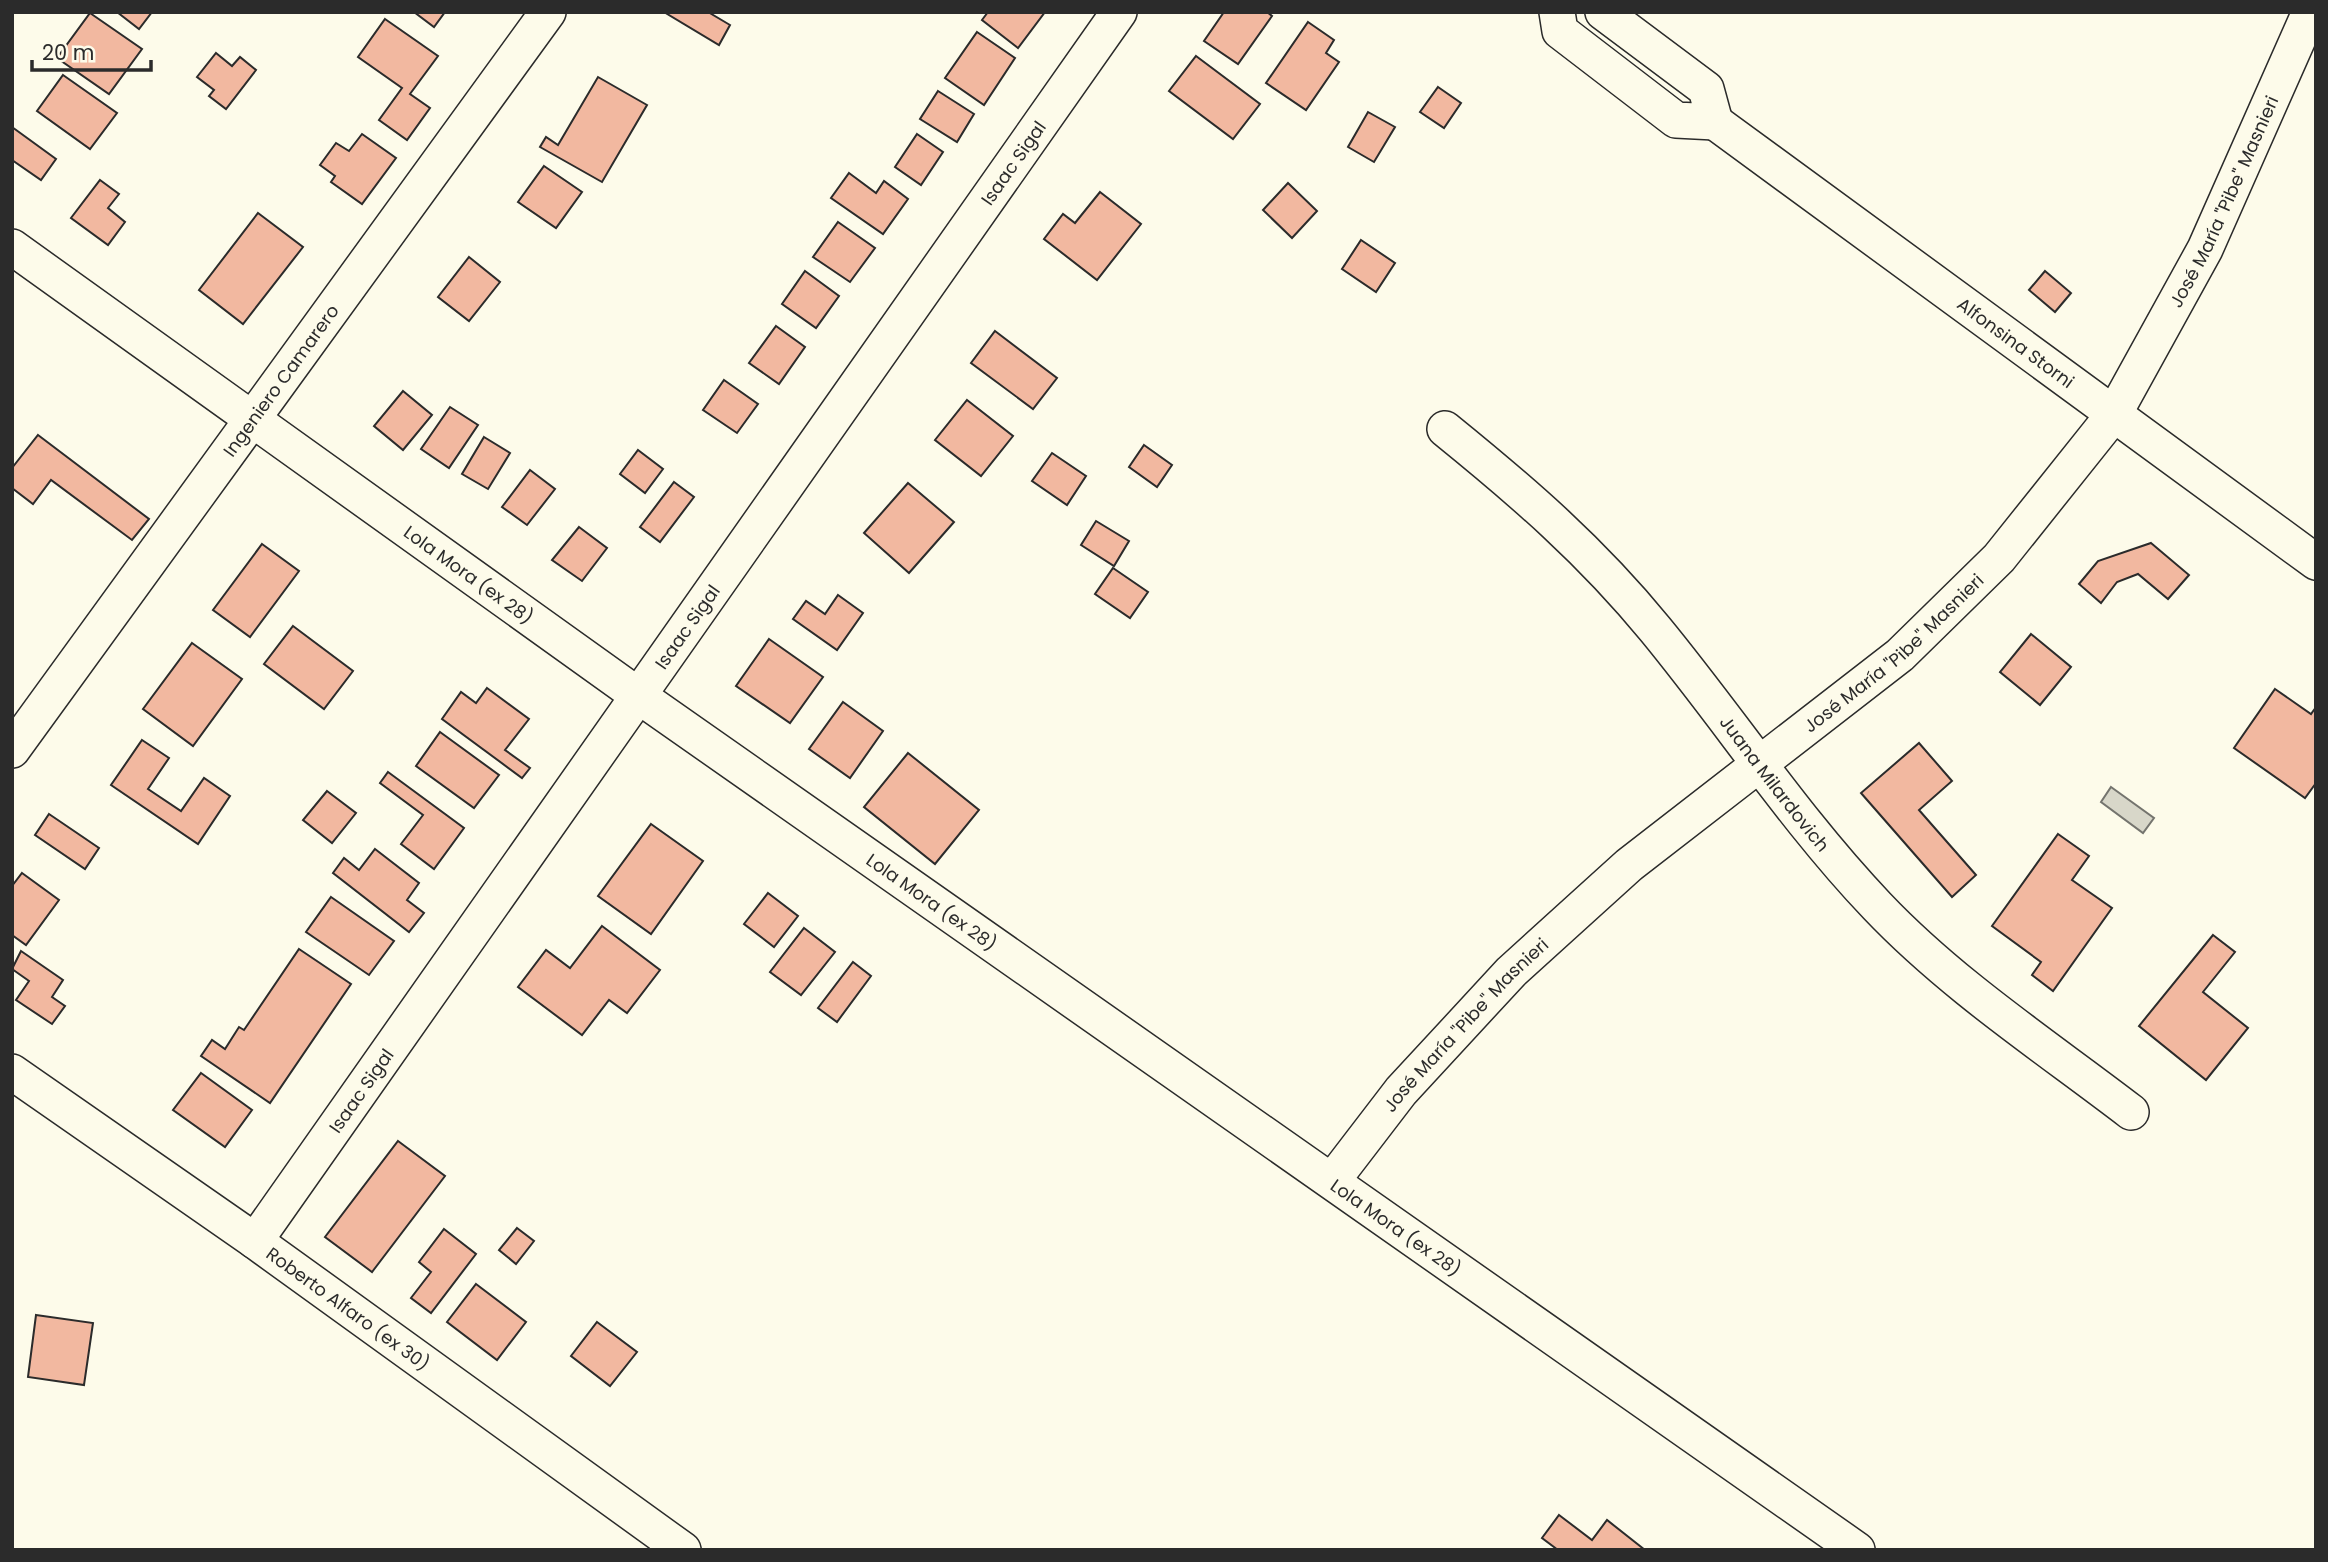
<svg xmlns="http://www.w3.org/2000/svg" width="2328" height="1562" font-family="Poppins,sans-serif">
<rect width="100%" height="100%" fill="#fdfbea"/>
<path fill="#d8d7c9" stroke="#74746e" stroke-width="2" d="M2111 787 2154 818 2143 833 2101 802Z"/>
<g fill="#f2b8a0" stroke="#2b2b2b" stroke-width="2">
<path d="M117 12H152L139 29Z"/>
<path d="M414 12H445L434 27Z"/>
<path d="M664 12H708L730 25 719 45Z"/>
<path d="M988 12H1045L1018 48 982 20Z"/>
<path d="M1224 12H1267L1272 16 1238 64 1204 41Z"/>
<path d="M90 13 142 49 109 94 57 58Z"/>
<path d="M385 19 438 56 410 94 430 108 407 140 379 120 402 88 358 57Z"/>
<path d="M1308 22 1334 40 1326 53 1339 62 1306 110 1266 83Z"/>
<path d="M977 32 1015 58 984 105 945 78Z"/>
<path d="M216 53 232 66 240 57 256 70 226 109 209 96 214 90 197 77Z"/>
<path d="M1196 56 1260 104 1233 139 1169 91Z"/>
<path d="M63 75 117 113 90 149 37 111Z"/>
<path d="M598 77 647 105 602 182 540 147 546 137 558 145Z"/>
<path d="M1438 87 1461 103 1444 128 1420 112Z"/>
<path d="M938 91 974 114 957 142 920 119Z"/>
<path d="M1368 112 1395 127 1374 162 1348 147Z"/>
<path d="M12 127 56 159 41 180 12 160Z"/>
<path d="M362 134 396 158 362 204 331 182 335 176 320 165 336 143 349 151Z"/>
<path d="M917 134 943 152 921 185 895 167Z"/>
<path d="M544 166 582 192 556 228 518 202Z"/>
<path d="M849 173 876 193 884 181 908 199 883 234 831 198Z"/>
<path d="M100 180 119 194 108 208 125 222 108 245 71 218Z"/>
<path d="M1288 183 1317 211 1292 238 1263 210Z"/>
<path d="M1100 192 1141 224 1097 280 1044 239 1063 214 1075 223Z"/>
<path d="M258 213 303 247 243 324 199 290Z"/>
<path d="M838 222 875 248 850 282 813 257Z"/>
<path d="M1361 240 1395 263 1376 292 1342 269Z"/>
<path d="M469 257 500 282 469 321 438 297Z"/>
<path d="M805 271 839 296 816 328 782 304Z"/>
<path d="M2045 271 2071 293 2055 312 2029 290Z"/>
<path d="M776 326 805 347 779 384 749 363Z"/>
<path d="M995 331 1057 378 1033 409 971 363Z"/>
<path d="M724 380 758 404 737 433 703 410Z"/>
<path d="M403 391 432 415 403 450 374 426Z"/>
<path d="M967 400 1013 436 981 476 935 440Z"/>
<path d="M450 407 478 425 449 468 421 449Z"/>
<path d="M38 435 149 519 132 540 51 480 33 504 12 488V468Z"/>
<path d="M484 437 510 453 488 489 462 474Z"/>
<path d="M1144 445 1172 465 1157 487 1129 467Z"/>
<path d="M638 450 663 469 645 493 620 474Z"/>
<path d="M1052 453 1086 476 1067 505 1032 481Z"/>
<path d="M530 470 555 489 527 525 502 507Z"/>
<path d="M674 482 694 497 660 542 640 527Z"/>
<path d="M908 483 954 522 909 573 864 533Z"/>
<path d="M1096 521 1129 541 1114 566 1081 545Z"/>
<path d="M579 527 607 548 582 581 552 560Z"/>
<path d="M2151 543 2189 575 2168 599 2138 574 2117 582 2101 603 2079 584 2098 561Z"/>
<path d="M262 544 299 571 250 637 213 610Z"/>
<path d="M1113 568 1148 592 1130 618 1095 594Z"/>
<path d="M838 595 863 613 837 650 793 619 806 601 825 614Z"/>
<path d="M293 626 353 671 324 709 264 664Z"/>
<path d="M2031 634 2071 667 2040 705 2000 672Z"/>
<path d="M769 639 823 677 790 723 736 686Z"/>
<path d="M192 643 242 679 193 746 143 709Z"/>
<path d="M487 688 529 719 505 750 530 768 522 778 442 719 461 692 476 703Z"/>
<path d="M2275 689 2311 714 2316 707V783L2305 798 2234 748Z"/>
<path d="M843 702 883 731 850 778 809 749Z"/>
<path d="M440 732 499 775 474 808 416 766Z"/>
<path d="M142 740 169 758 148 789 181 811 204 778 230 796 198 844 111 785Z"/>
<path d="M1919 743 1952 781 1919 810 1976 875 1952 897 1861 793Z"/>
<path d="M908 753 979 810 935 864 864 807Z"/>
<path d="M388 772 464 828 434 869 401 844 423 815 380 783Z"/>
<path d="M327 791 356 813 332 843 303 820Z"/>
<path d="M49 814 99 848 85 869 35 835Z"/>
<path d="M651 824 703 861 651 934 598 896Z"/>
<path d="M2058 834 2089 856 2072 880 2112 908 2053 991 2032 975 2041 962 1992 926Z"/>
<path d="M375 849 419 883 407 900 424 913 409 932 333 873 344 858 359 870Z"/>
<path d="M22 873 59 900 26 945 12 935V886Z"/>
<path d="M768 893 798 916 774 947 744 924Z"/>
<path d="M331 897 394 941 369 975 306 932Z"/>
<path d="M602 926 660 970 627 1013 609 1000 582 1035 518 987 546 950 570 968Z"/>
<path d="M804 928 835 952 801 995 770 972Z"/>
<path d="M2213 935 2235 952 2203 992 2248 1028 2206 1080 2139 1026Z"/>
<path d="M299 949 351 984 270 1103 201 1056 212 1040 225 1049 239 1027 244 1030Z"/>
<path d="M21 951 63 980 52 997 65 1006 52 1024 16 1000 29 981 12 969Z"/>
<path d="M853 962 871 976 837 1022 818 1008Z"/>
<path d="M201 1073 252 1110 225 1147 173 1110Z"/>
<path d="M398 1141 445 1176 372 1272 325 1237Z"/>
<path d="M517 1228 534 1241 516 1264 499 1250Z"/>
<path d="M444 1229 476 1254 431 1313 411 1298 431 1272 419 1262Z"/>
<path d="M476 1284 526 1322 497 1360 447 1322Z"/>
<path d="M36 1315 93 1323 84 1385 28 1377Z"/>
<path d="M597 1322 637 1352 610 1386 571 1356Z"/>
<path d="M1559 1515 1592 1540 1607 1520 1645 1550H1558L1542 1538Z"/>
</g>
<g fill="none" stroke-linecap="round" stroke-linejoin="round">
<g stroke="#2b2b2b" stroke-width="38">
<g id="minor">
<path d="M1557 12 1560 31 1676 120 1715 122 1706 89 1603 12"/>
<path id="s1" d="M1715 122 2316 562"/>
<path id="s2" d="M12 247 636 694 1857 1550"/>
<path id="s3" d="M1445 429C1524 493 1591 551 1655 629 1730 720 1795 820 1877 906 1952 985 2045 1046 2131 1112"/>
<path id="s4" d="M12 750 548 12"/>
<path id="s5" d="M12 1072 255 1241 683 1550"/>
<path id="s6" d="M1332 1181 1401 1091 1511 972 1629 865 1900 655 1999 558 2114 414 2205 249 2310 12"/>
<path id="s7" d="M255 1241 1119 12"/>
</g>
</g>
<use href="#minor" stroke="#fdfbea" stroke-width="35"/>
</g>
<g text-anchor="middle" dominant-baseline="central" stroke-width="5" stroke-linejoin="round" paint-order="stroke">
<g font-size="18" fill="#2b2b2b" stroke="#fdfbea">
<text stroke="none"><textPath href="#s7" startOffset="1318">Isaac Sigal</textPath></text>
<text stroke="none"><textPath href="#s6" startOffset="1340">José María "Pibe" Masnieri</textPath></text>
<text stroke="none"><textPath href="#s1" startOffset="373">Alfonsina Storni</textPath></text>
<text stroke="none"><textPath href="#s4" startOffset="457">Ingeniero Camarero</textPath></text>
<text stroke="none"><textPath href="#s2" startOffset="562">Lola Mora (ex 28)</textPath></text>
<text stroke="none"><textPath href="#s7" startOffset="751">Isaac Sigal</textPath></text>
<text stroke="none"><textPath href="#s6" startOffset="774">José María "Pibe" Masnieri</textPath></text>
<text stroke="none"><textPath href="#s3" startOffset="486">Juana Milardovich</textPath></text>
<text stroke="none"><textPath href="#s2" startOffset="1129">Lola Mora (ex 28)</textPath></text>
<text stroke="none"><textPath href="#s6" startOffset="206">José María "Pibe" Masnieri</textPath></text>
<text stroke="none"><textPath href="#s7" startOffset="184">Isaac Sigal</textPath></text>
<text stroke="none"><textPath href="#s2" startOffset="1696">Lola Mora (ex 28)</textPath></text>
<text stroke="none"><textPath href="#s5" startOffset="411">Roberto Alfaro (ex 30)</textPath></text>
</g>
</g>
<rect width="2328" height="1562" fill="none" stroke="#2b2b2b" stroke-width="28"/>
<path d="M32 60v10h119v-10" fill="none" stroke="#2b2b2b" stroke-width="3.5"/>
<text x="42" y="60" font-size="21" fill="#2b2b2b" stroke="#fdfbea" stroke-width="5" paint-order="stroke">20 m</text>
</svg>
